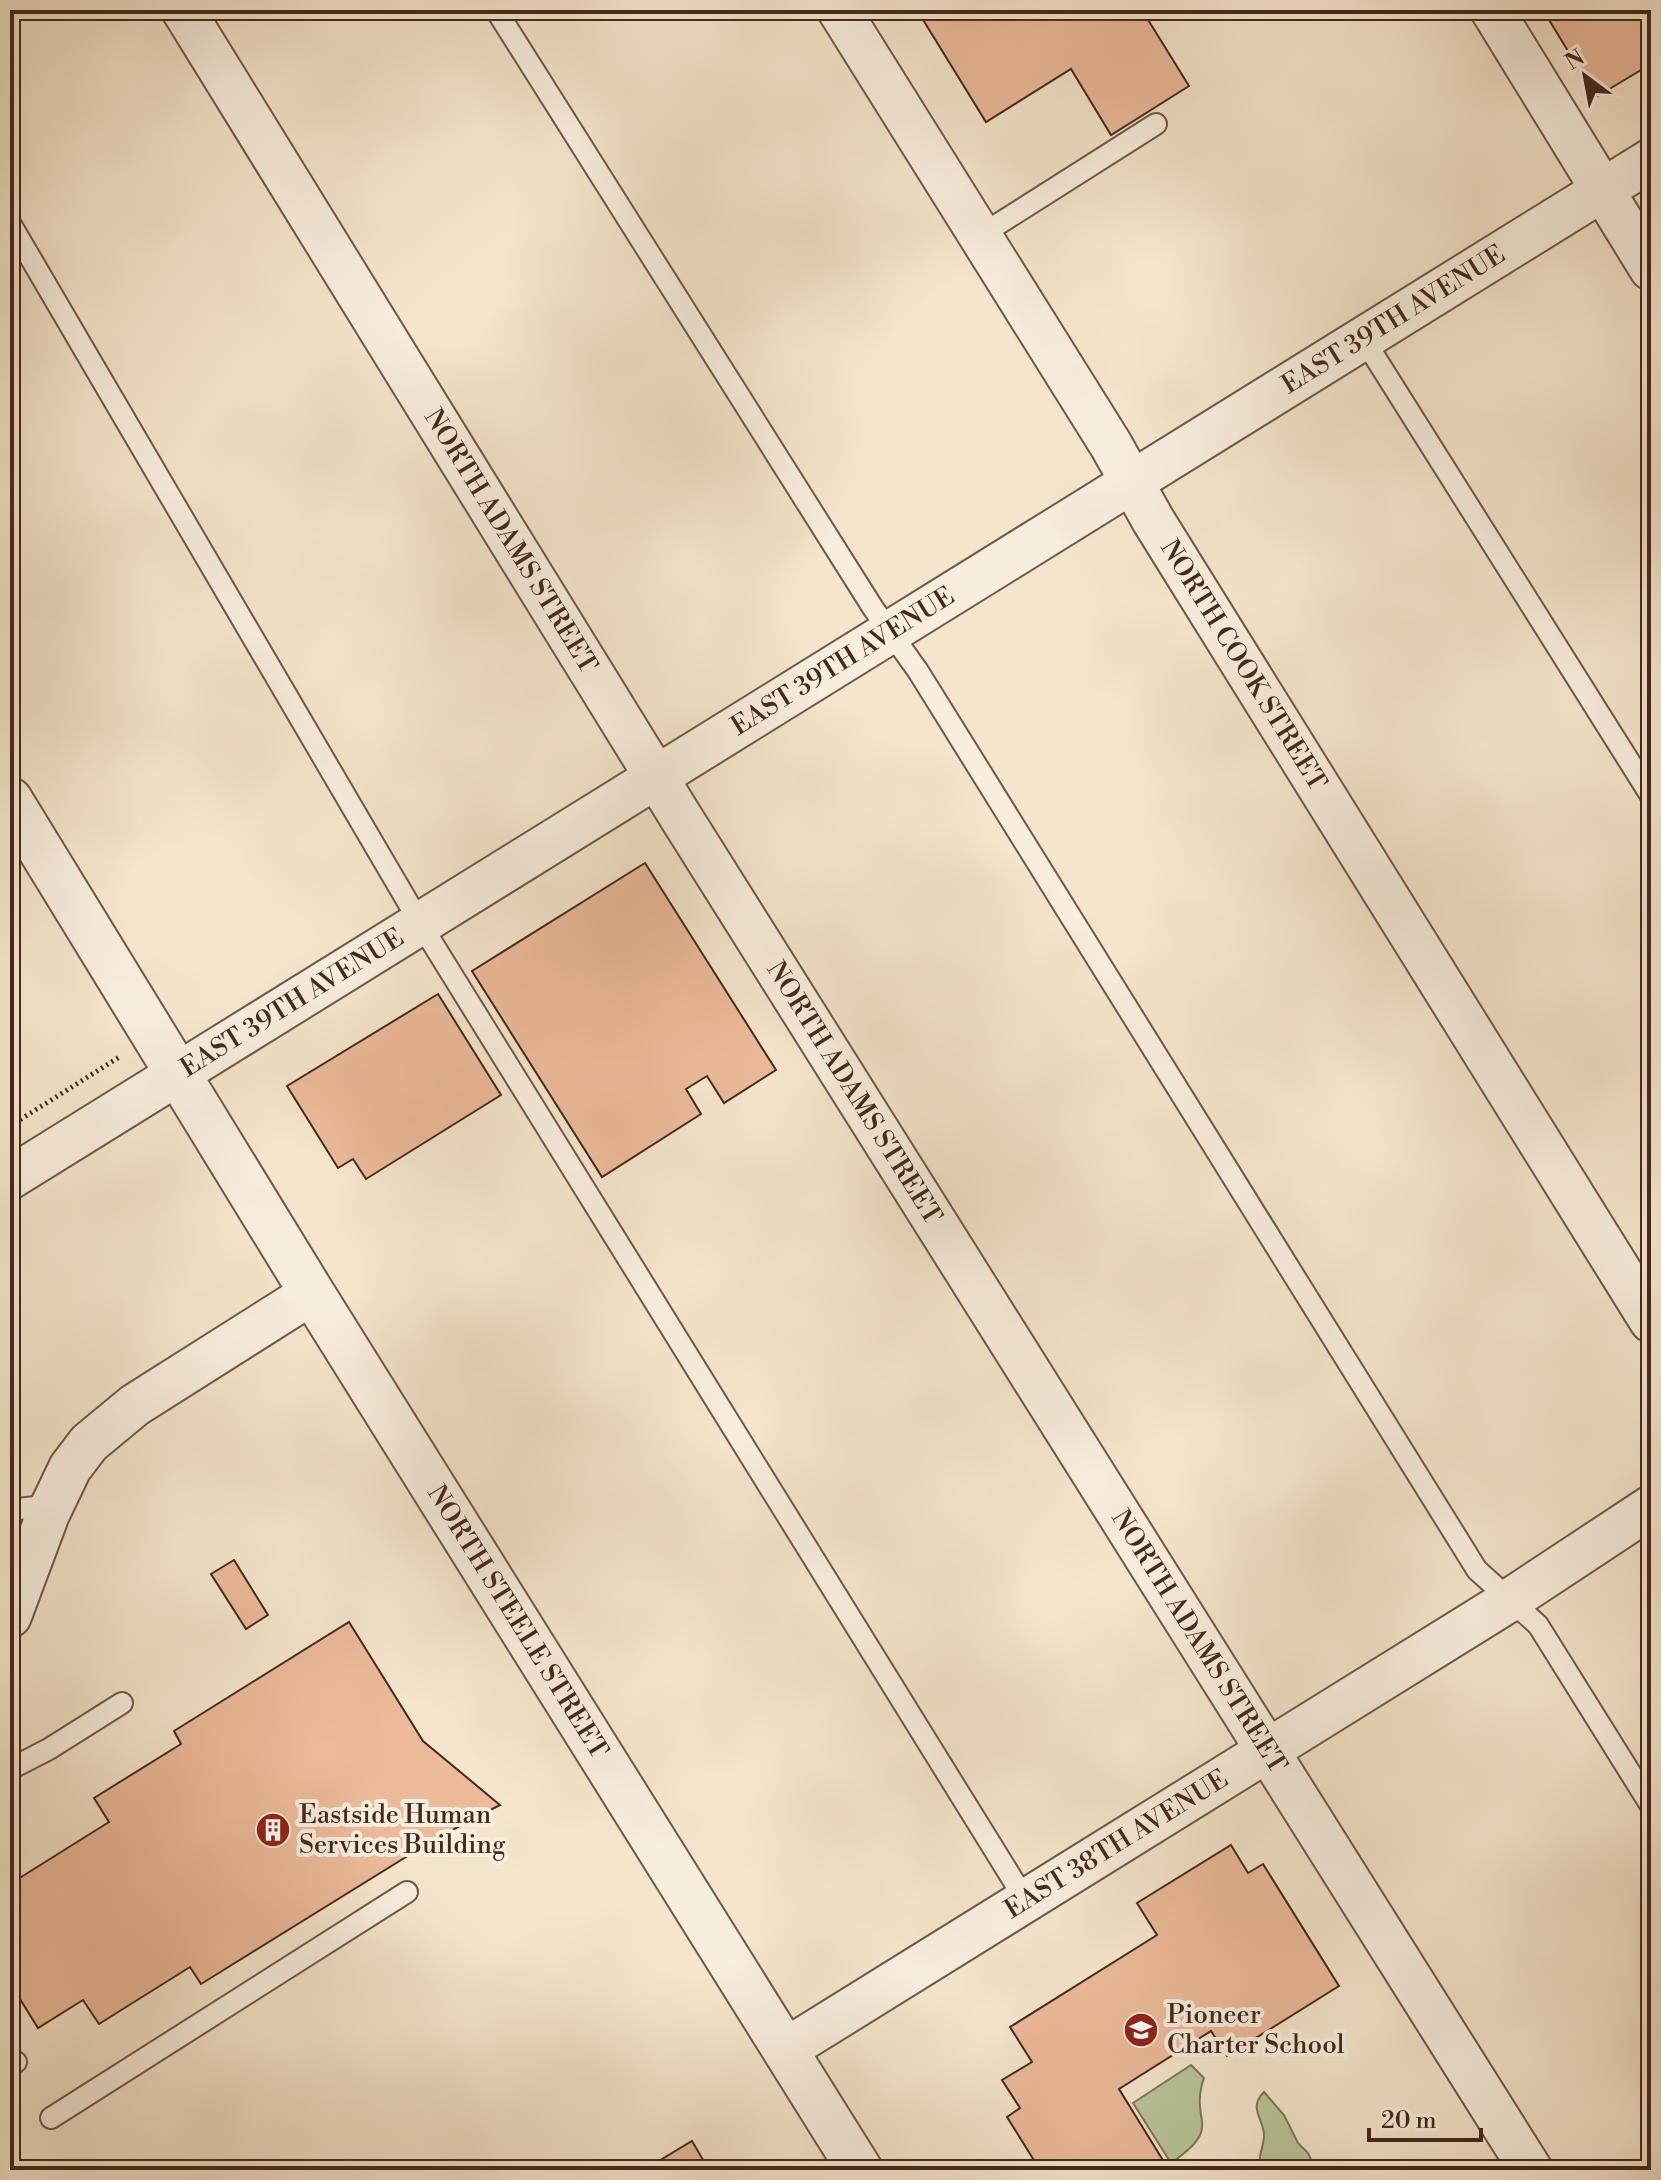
<svg xmlns="http://www.w3.org/2000/svg" width="1661" height="2180" font-family="'Libre Bodoni',serif">
<rect width="100%" height="100%" fill="#f5e5cc"/>
<filter id="stains"><feTurbulence type="fractalNoise" baseFrequency=".0025" numOctaves="4"/><feColorMatrix values="0 0 0 0 .2 0 0 0 0 .09 0 0 0 0 .02 0 0 0 .5 -.17"/></filter>
<radialGradient id="worn" r=".72"><stop offset=".6" stop-color="#630" stop-opacity="0"/><stop offset="1" stop-color="#630" stop-opacity=".3"/></radialGradient>
<g fill="#b9c59a" stroke="#7e775c" stroke-width="2">
<path d="M1191 2065 1204 2078C1188 2123 1226 2125 1171 2163L1133 2103Z"/>
<path d="M1264 2092 1284 2115 1298 2143 1308 2153 1316 2170H1263C1256 2156 1263 2151 1264 2137 1265 2119 1247 2109 1264 2092Z"/>
</g>
<g fill="#ebba9b" stroke="#44291e" stroke-width="2">
<path d="M917 10H1142L1189 86 1111 135 1071 69 986 122Z"/>
<path d="M1543 10H1651V64L1596 97Z"/>
<path d="M645 863 776 1070 724 1103 707 1076 686 1089 701 1114 602 1177 472 971Z"/>
<path d="M438 994 501 1095 366 1179 353 1159 338 1168 287 1086Z"/>
<path d="M234 1560 268 1615 246 1629 211 1574Z"/>
<path d="M349 1622 423 1741 500 1805 435 1839 201 1984 190 1967 99 2024 83 2000 38 2028 10 1983V1884L109 1822 94 1798 181 1744 174 1731Z"/>
<path d="M1231 1845 1248 1873 1263 1864 1339 1986 1227 2056 1211 2031 1119 2089 1169 2170H1040L1007 2117 1020 2108 1002 2080 1032 2062 1010 2027 1157 1935 1137 1903Z"/>
<path d="M692 2141 709 2170H644Z"/>
</g>
<g fill="none" stroke-linecap="round" stroke-linejoin="round">
<g stroke="#70584a" stroke-width="24">
<g id="service">
<path d="M496 10 873 608 918 671 1477 1570 1538 1625 1651 1806"/>
<path d="M10 223 420 923 1026 1901"/>
<path d="M981 235 1156 124"/>
<path d="M1363 338 1651 796"/>
<path d="M10 1510 52 1505"/>
<path d="M10 1766 14 1767 49 1749 122 1703"/>
<path d="M10 2066 16 2062"/>
<path d="M51 2118 407 1892"/>
</g>
</g>
<g stroke="#70584a" stroke-width="46">
<g id="minor">
<path id="s1" d="M183 10 682 819 1531 2170"/>
<path id="s2" d="M839 10 1111 445 1153 520 1651 1321"/>
<path d="M1492 10 1651 269"/>
<path id="s3" d="M10 1178 1651 160"/>
<path d="M10 1616 48 1514 70 1468 89 1443 135 1405 312 1293"/>
<path id="s4" d="M785 2050 1510 1600 1651 1507"/>
</g>
</g>
<g stroke="#70584a" stroke-width="48">
<g id="tertiary">
<path id="s5" d="M10 800 312 1293 860 2170"/>
</g>
</g>
<path stroke="#44291e" stroke-width="5" stroke-dasharray="2 4" stroke-linecap="butt" d="M10 1126 121 1056"/>
<use href="#service" stroke="#f8eede" stroke-width="20"/>
<use href="#minor" stroke="#f8eede" stroke-width="42"/>
<use href="#tertiary" stroke="#f8eede" stroke-width="44"/>
</g>
<defs>
<g id="building-disc" transform="scale(1.8)"><circle r="9.5" fill="#8f2418" stroke="#f8eede"/><path d="M-4-6H4V6H1V3H-1V6H-4ZM-2.5-4.3h1.7v1.8h-1.7ZM.8-4.3h1.7v1.8H.8ZM-2.5-1h1.7V.8h-1.7ZM.8-1h1.7V.8H.8Z" fill="#fff"/></g>
<g id="school-disc" transform="scale(1.8)"><circle r="9.5" fill="#8f2418" stroke="#f8eede"/><path d="M0-5L7-2L0 1L-7-2ZM-4 1L0 2.5L4 1V4Q0 6-4 4Z" fill="#fff"/></g>
</defs>
<g fill-rule="evenodd">
<use href="#building-disc" x="273" y="1830"/>
<use href="#school-disc" x="1141" y="2030"/>
</g>
<g text-anchor="middle" dominant-baseline="central" stroke-width="8" stroke-linejoin="round" paint-order="stroke">
<g font-size="26" fill="#44291e" stroke="#f8eede">
<text stroke="none"><textPath href="#s3" startOffset="1628">EAST 39TH AVENUE</textPath></text>
<text stroke="none"><textPath href="#s1" startOffset="624">NORTH ADAMS STREET</textPath></text>
<text stroke="none"><textPath href="#s3" startOffset="980">EAST 39TH AVENUE</textPath></text>
<text stroke="none"><textPath href="#s2" startOffset="770">NORTH COOK STREET</textPath></text>
<text stroke="none"><textPath href="#s3" startOffset="332">EAST 39TH AVENUE</textPath></text>
<text stroke="none"><textPath href="#s1" startOffset="1274">NORTH ADAMS STREET</textPath></text>
<text stroke="none"><textPath href="#s5" startOffset="966">NORTH STEELE STREET</textPath></text>
<text stroke="none"><textPath href="#s1" startOffset="1922">NORTH ADAMS STREET</textPath></text>
<text stroke="none"><textPath href="#s4" startOffset="390">EAST 38TH AVENUE</textPath></text>
</g>
<g font-size="26" fill="#44291e" stroke="#f8eede" text-anchor="start">
<text x="299" y="1815">Eastside Human<tspan x="299" dy="30">Services Building</tspan></text>
<text x="1167" y="2015">Pioneer<tspan x="1167" dy="30">Charter School</tspan></text>
</g>
</g>
<rect width="1661" height="2180" fill="none" stroke="#f5e5cc" stroke-width="40"/>
<rect x="12" y="12" width="1637" height="2156" fill="none" stroke="#44291e" stroke-width="4"/>
<rect x="20" y="20" width="1621" height="2140" fill="none" stroke="#44291e" stroke-width="2"/>
<g transform="translate(1585 76) rotate(328)" stroke="#f8eede" stroke-width="6" paint-order="stroke">
<path d="M0-6L14 30L0 20L-14 30Z" fill="#44291e"/>
<text y="-12" font-size="22" font-weight="bold" text-anchor="middle" fill="#44291e">N</text>
</g>
<path d="M1369 2128v12h112v-12" fill="none" stroke="#44291e" stroke-width="4"/>
<text x="1381" y="2128" font-size="24" fill="#44291e" stroke="#f8eede" stroke-width="6" paint-order="stroke">20 m</text>
<rect width="100%" height="100%" filter="url(#stains)"/>
<rect width="100%" height="100%" fill="url(#worn)"/>
</svg>
